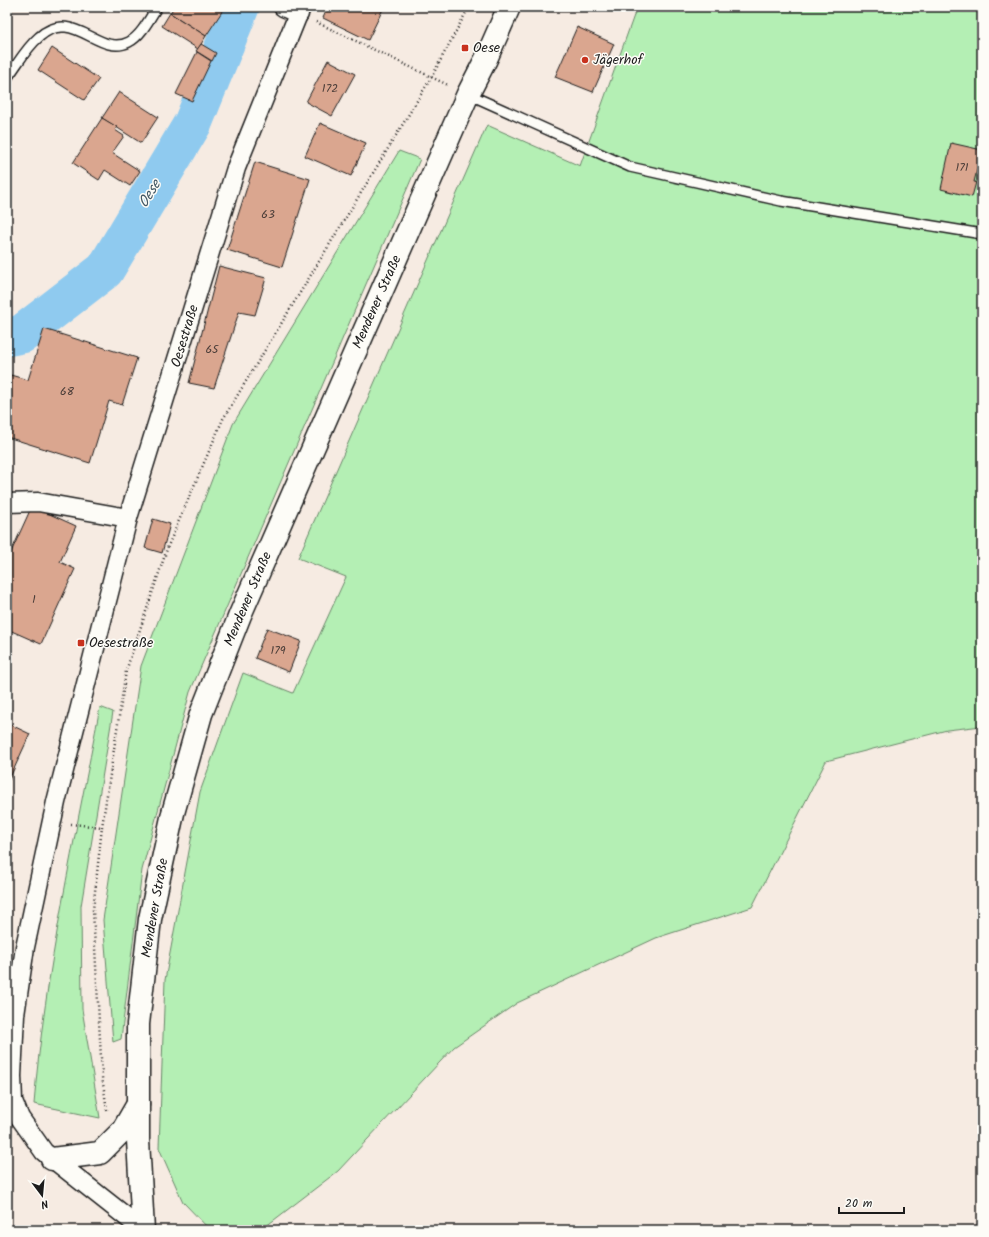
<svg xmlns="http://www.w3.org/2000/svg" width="989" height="1237" font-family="Kalam,sans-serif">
<rect width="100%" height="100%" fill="#f6ebe2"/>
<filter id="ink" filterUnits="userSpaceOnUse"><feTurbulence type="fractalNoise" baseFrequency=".025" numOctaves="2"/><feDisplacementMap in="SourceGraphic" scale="8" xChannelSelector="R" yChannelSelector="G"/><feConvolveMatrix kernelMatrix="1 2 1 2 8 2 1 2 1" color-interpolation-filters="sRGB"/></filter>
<g filter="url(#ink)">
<g fill="#b4efb4" stroke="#688668">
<path d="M637 7H982V726L947 730 826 761 752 907 656 938 517 1003 454 1047 338 1171 261 1230H210L183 1202 159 1148 165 980 200 792 243 673 293 693 346 577 298 558 487 125 580 166Z"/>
<path d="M399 151 420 159 190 692 142 870 121 1039 113 1042 103 920 141 666 233 424Z"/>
<path d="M100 707 113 712 81 906 82 1009 100 1118 34 1104C45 971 75 839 100 707Z"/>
</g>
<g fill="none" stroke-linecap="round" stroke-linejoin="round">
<path stroke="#8fcaef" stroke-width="39" d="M7 337 22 334 105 270 193 123 240 7"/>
</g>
<g fill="#daa68f" stroke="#1c1c1c">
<path d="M174 7H225L206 36 170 13Z"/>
<path d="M328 7H384L368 40 323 18Z"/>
<path d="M170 13 206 36 198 49 162 26Z"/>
<path d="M577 27 614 44 593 92 555 77Z"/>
<path d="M201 44 216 53 212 61 196 51Z"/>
<path d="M52 48 99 79 84 100 38 70Z"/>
<path d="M197 52 211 61 192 101 176 94Z"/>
<path d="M328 60 355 74 332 116 306 102Z"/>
<path d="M119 92 158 117 141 143 102 118Z"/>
<path d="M102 118 117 127 115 130 124 136 112 153 140 171 130 186 105 170 99 180 73 163Z"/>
<path d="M320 123 366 143 351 176 305 156Z"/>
<path d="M951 143 982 150 974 182H976L972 197 941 189Z"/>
<path d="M255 162 310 179 282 267 227 250Z"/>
<path d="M219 266 266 278 255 315 239 312 214 388 189 383Z"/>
<path d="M44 329 137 358 122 405 109 401 90 463 7 437V374L28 380Z"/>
<path d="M32 506 76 526 60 562 75 569 41 644 7 629V561Z"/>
<path d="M153 519 170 524 162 553 145 548Z"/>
<path d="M267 628 301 641 289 672 255 658Z"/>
<path d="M7 723 30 734 7 784Z"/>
</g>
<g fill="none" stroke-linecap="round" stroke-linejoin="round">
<g stroke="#1c1c1c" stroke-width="12">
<g id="lane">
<path d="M7 78C17 65 26 48 39 37 73 6 99 58 129 42 141 36 150 18 157 7"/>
<path d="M468 94 630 167 781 201 982 234"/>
</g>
</g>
<g stroke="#1c1c1c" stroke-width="21">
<g id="street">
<path d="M283 7 299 14"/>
<path d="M7 503 38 502 128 518"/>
<path d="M143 1230 44 1152 20 1118 13 1101 12 1076 15 1015 25 947 56 802 128 518 236 168 301 7"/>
</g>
</g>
<g stroke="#1c1c1c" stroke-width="25">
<g id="primary">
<path d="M52 1159 100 1153 123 1130 138 1104"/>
<path d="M143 1230 138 1140V1024L150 919 173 813 201 714 240 615 468 94 486 59 509 7"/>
</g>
</g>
<g stroke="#1c1c1c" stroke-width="2.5" stroke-dasharray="1 3" stroke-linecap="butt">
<path d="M316 22 448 85"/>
<path d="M71 824 102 827"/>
<path d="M107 1110 102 1077 93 910 102 827 126 671 168 546 223 419 431 78 469 7"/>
</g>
<use href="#lane" stroke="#fdfcf7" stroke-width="9"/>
<use href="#street" stroke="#fdfcf7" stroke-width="18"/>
<use href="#primary" stroke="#fdfcf7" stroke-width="22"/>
</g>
</g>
<g fill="#c8321e" stroke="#fdfcf7" stroke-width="1.5">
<rect x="461" y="44" width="8" height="8" rx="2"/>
<circle cx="585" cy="60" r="4"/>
<rect x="77" y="639" width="8" height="8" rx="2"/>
</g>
<g text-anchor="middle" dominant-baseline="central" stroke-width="3" stroke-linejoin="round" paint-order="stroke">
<g font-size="12" fill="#4c3e39">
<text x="330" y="88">172</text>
<text x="962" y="167">171</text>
<text x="268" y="214">63</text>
<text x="212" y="349">65</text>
<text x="67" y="391">68</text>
<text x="34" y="599">1</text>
<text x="278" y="650">179</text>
</g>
<g font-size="14" fill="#1c1c1c" stroke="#fdfcf7" text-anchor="start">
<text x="473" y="48">Oese</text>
<text x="593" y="60">Jägerhof</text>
<text x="89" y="643">Oesestraße</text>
</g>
<g font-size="14" fill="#1c1c1c" stroke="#fdfcf7">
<text transform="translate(377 302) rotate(-66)">Mendener Straße</text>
<text transform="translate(185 336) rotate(-73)">Oesestraße</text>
<text transform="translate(248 599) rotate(-67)">Mendener Straße</text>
<text transform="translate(155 908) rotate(-80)">Mendener Straße</text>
</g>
<g font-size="15" font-style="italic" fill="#445966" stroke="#fdfcf7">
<text transform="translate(150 194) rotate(-59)">Oese</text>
</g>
</g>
<rect width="989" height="1237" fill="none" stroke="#fdfcf7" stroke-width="24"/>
<rect x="12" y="12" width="965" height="1213" fill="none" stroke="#1c1c1c" stroke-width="1.5" filter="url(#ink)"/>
<g transform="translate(42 1195) rotate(164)" stroke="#fdfcf7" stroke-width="3" paint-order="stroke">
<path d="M0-3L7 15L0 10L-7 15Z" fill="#1c1c1c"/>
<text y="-6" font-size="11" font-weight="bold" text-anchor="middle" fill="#1c1c1c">N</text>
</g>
<path d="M839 1207v6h65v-6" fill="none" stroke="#1c1c1c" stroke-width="2"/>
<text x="845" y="1207" font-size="12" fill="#1c1c1c" stroke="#fdfcf7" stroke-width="3" paint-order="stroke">20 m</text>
</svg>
